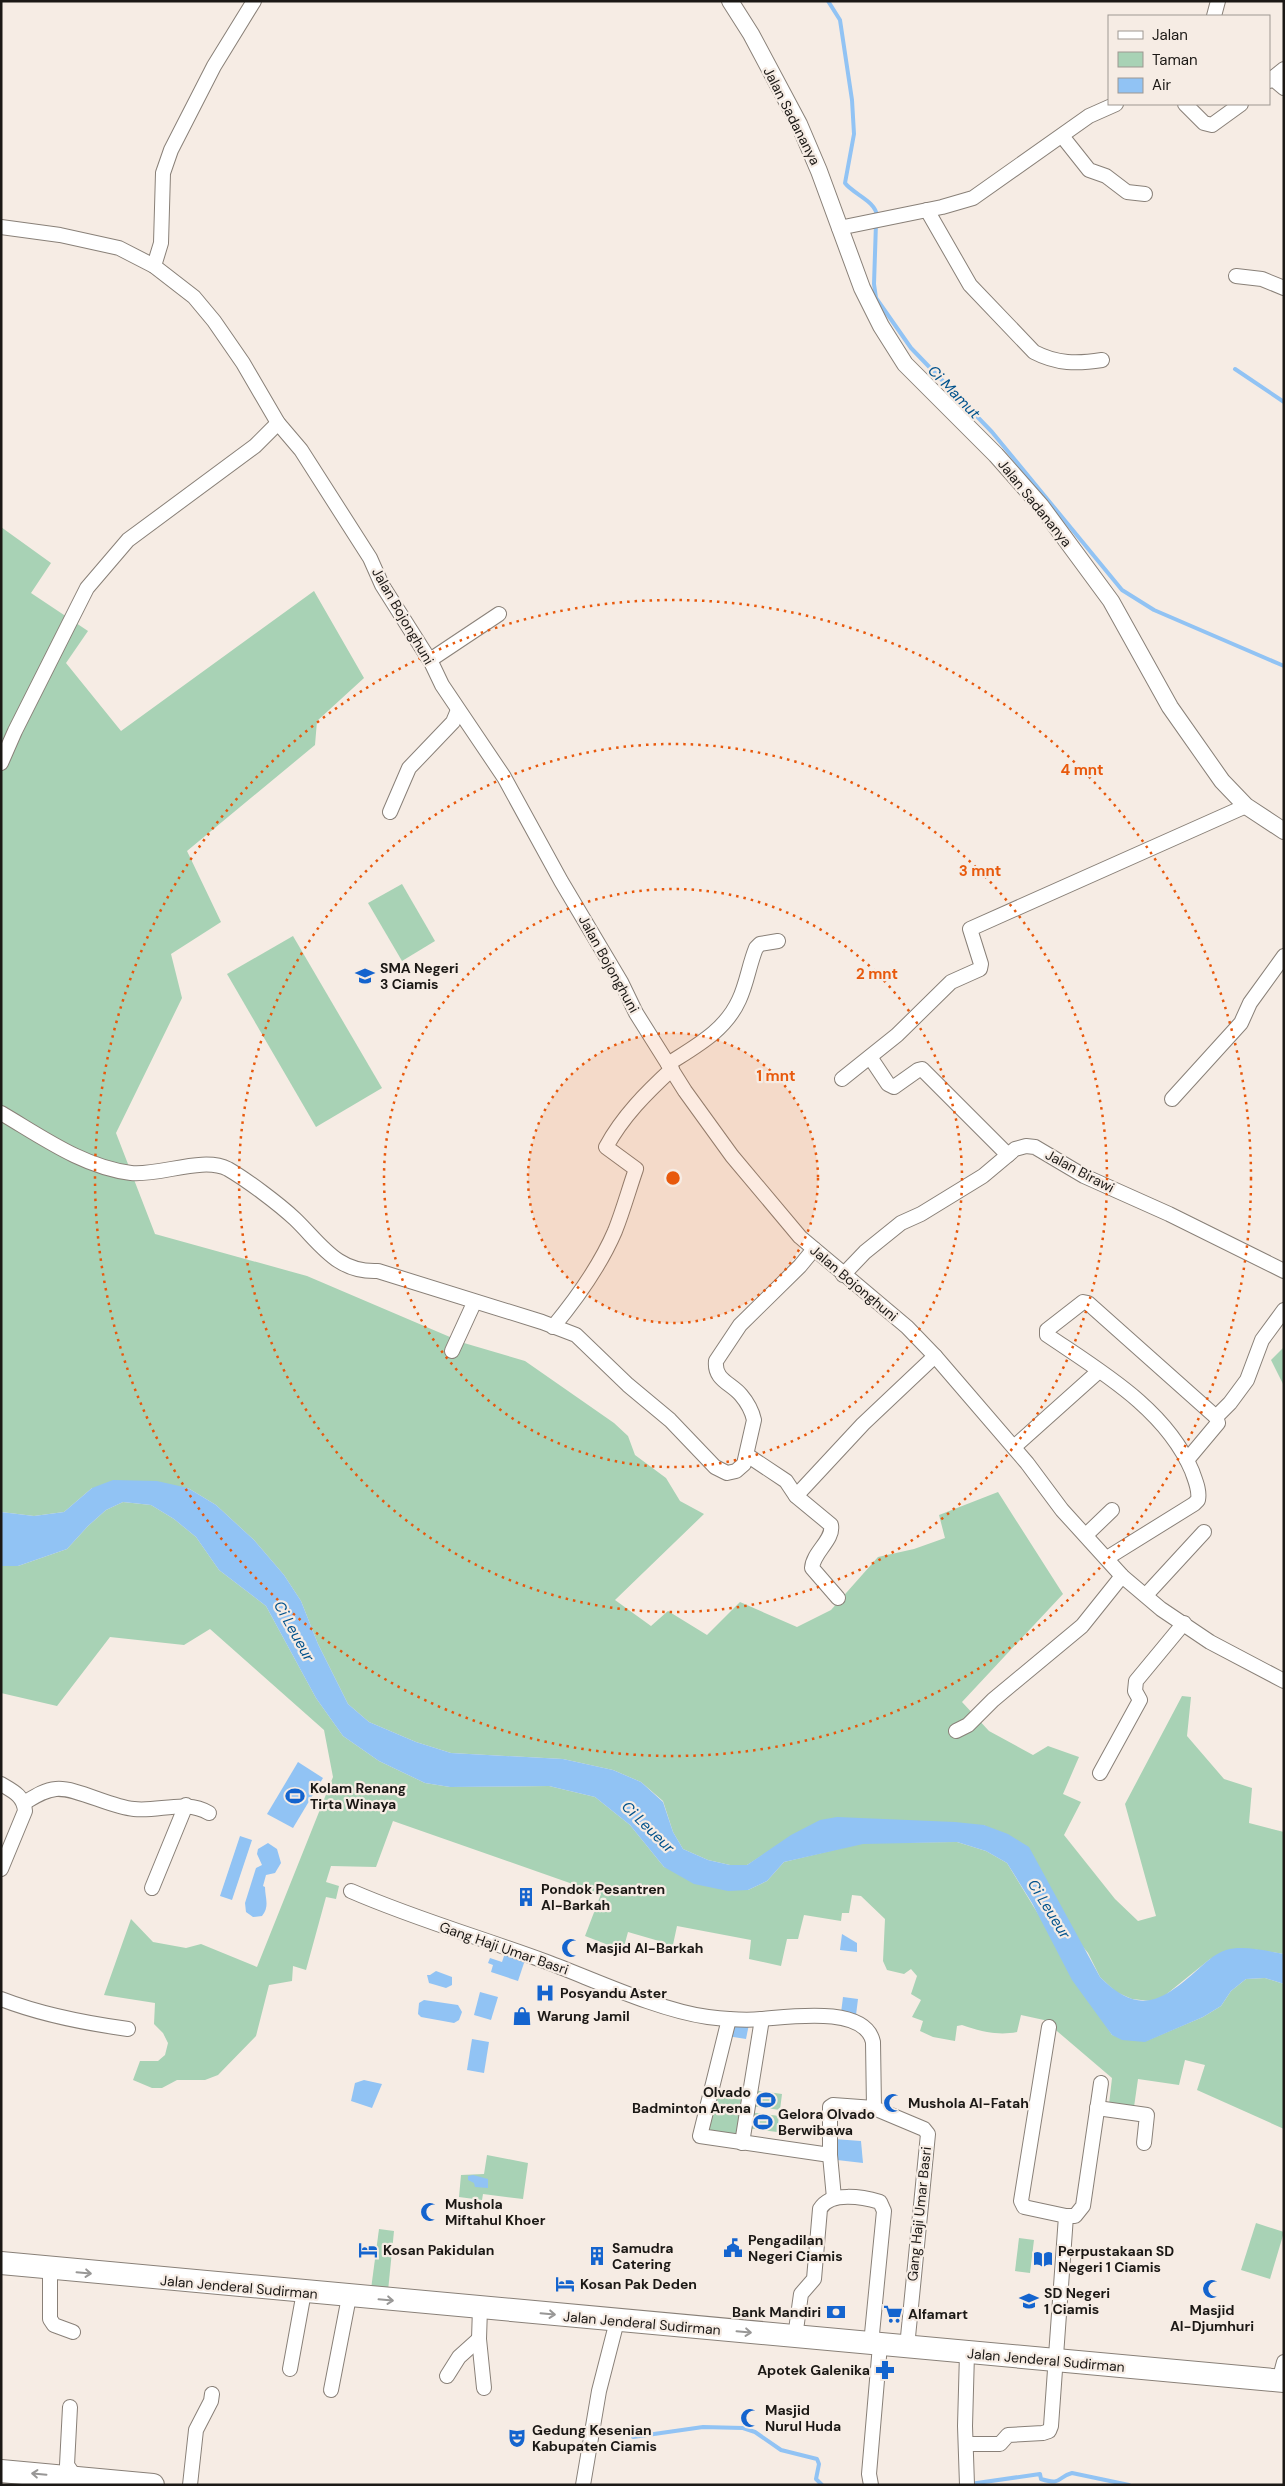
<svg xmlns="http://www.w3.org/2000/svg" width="1285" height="2486" font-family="'DM Sans',sans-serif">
<rect width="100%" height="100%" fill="#f6ece4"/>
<g fill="#a8d2b5">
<path d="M1 527 51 563 31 593 88 631 66 663 121 731 314 591 364 678 317 721 315 745 187 851 221 922 171 954 182 998 116 1133 155 1234 307 1276 464 1343 525 1361 614 1423 628 1436 635 1455 666 1478 680 1501 704 1514 615 1600 651 1626 668 1611 707 1635 740 1602 797 1627 831 1610 878 1557 914 1549 945 1538 939 1515 998 1492 1063 1594 962 1702 989 1731 1033 1755 1048 1746 1079 1757 1063 1794 1081 1802 1064 1835 1115 1899 1138 1921 1156 1916 1125 1804 1182 1696 1191 1697 1187 1736 1224 1779 1252 1788 1249 1823 1284 1832V1954L1252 1949 1210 1959 1163 1997 1150 2001 1132 1999 1116 1992 1100 1977 1088 1953 984 1825 766 1853 747 1865H730L708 1860 683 1849 673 1832 663 1801 641 1782 613 1770 563 1759 451 1753 416 1742 369 1722 348 1704 318 1644 301 1601 284 1575 254 1540 216 1505 188 1488H92L64 1512 34 1516 1 1512Z"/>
<path d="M402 884 435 941 402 961 368 903Z"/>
<path d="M293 936 382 1088 316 1127 227 974Z"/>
<path d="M1284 1347V1386L1271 1360Z"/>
<path d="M123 1502 151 1505 174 1519 196 1537 219 1570 266 1606 316 1698 343 1736 379 1761 425 1783 450 1787 549 1786 595 1797 630 1825 664 1867 748 1890 767 1881 784 1862 863 1843 957 1842 986 1851 1007 1863 1112 2035 1146 2041 1203 2017 1221 2006 1231 1991 1246 1979 1265 1978 1284 1984V2129L1197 2090 1205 2065 1185 2060 1179 2085 1138 2079 1134 2107 1109 2104 1112 2078 1044 2020 1021 2015 1017 2032C997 2036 980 2031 962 2025L957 2026 955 2041 933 2037 920 2031 923 2021 912 2017 921 2000 911 1994 917 1976 911 1969 904 1974 887 1970 883 1961 885 1919 861 1896 852 1895 849 1913H842L841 1921 804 1915 798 1939H787L781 1966 749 1959 751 1940 677 1926 671 1954 658 1951 659 1941 628 1932 622 1954 610 1950 611 1946 585 1936 601 1894 393 1821 376 1867 331 1866 326 1882 339 1886 336 1899 326 1897 306 1970 293 1966 292 1981 269 1985 256 2036 218 2075 205 2080H177L162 2088H152L133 2080 140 2061H158L165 2055 168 2043 163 2033 154 2024 155 2003 104 1995 131 1919 153 1942 186 1948 201 1944 257 1967 333 1777 324 1730 210 1629 184 1645 110 1637 57 1706 1 1693V1566H18L67 1549 88 1526 106 1510Z"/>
<path d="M752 2090 782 2094 780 2110 750 2106Z"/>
<path d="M713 2092 745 2098 739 2136 705 2132Z"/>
<path d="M749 2112 779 2116 777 2132 747 2128Z"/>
<path d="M487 2155 528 2163 523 2199 483 2194 482 2200 459 2197 461 2175 484 2174Z"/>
<path d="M1256 2223 1284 2232 1270 2279 1241 2270Z"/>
<path d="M379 2229 394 2231 388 2291 371 2289Z"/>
<path d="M1019 2238 1034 2240 1030 2273 1015 2271Z"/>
</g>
<g fill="#91c3f4">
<path d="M113 1480 157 1481 188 1488 216 1505 254 1540 284 1575 301 1601 318 1644 348 1704 369 1722 416 1742 451 1753 563 1759 613 1770 641 1782 663 1802 673 1832 683 1849 708 1860 730 1865H747L791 1835 820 1820 837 1817 955 1822 984 1825 1008 1834 1029 1847 1100 1977C1137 2014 1159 2004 1195 1972 1204 1964 1214 1954 1226 1950 1243 1945 1267 1951 1284 1954V1984L1265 1978 1246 1979 1231 1991 1221 2006 1203 2017 1145 2042 1122 2040 1112 2035 1072 1980 1032 1903 1007 1863 986 1851 957 1842 863 1844 784 1862 767 1881 748 1890 728 1891 694 1884 664 1867 630 1825 595 1797 549 1786 450 1787 425 1783 379 1761 343 1736 316 1698 266 1606 219 1570 196 1537 174 1519 151 1505 123 1502 106 1510 88 1526 67 1549 18 1566H1V1512L34 1516 64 1512 92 1488Z"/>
<path d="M298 1762 323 1778 293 1828 267 1814Z"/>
<path d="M240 1836 252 1840 232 1900 220 1896Z"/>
<path d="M268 1843 277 1849 281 1863 275 1873 266 1875 263 1886 265 1887C265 1898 270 1906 262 1916L253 1917 246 1912 245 1903 256 1868 262 1865 257 1854 258 1849Z"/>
<path d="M842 1934 857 1943V1952L840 1950Z"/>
<path d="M505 1953 525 1960 518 1981 491 1972 493 1965 488 1963 490 1958 502 1962Z"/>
<path d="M436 1971 452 1977V1985L446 1988 429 1983 427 1975H430Z"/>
<path d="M480 1992 498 1997 491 2020 474 2015Z"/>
<path d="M843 1997 858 1999 856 2015 841 2013Z"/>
<path d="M424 2000 458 2005 462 2012 459 2020 454 2023 421 2017 418 2014 419 2003Z"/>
<path d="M730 2021 749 2024 746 2039 727 2036Z"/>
<path d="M472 2039 489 2042 484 2073 467 2070Z"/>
<path d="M364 2080 382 2084 372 2108 351 2101 355 2083Z"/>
<path d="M834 2139 861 2141 863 2163 837 2160Z"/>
<path d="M473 2175 488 2179V2188L475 2187 474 2183 468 2180V2176Z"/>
</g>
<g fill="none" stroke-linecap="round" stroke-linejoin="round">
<g stroke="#91c3f4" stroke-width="4">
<path d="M828 1 840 20 852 100 854 134 845 183C853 194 876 201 877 216"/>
<path d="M876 223 874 284 876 298 911 348 992 432 1122 590 1154 610 1284 666"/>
<path d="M1235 369 1284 402"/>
<path d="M633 2437 703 2427 743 2428 755 2432 781 2450 817 2459 819 2464 816 2479 822 2485"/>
<path d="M970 2484 1040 2474 1041 2479C1063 2486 1056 2477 1072 2473L1129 2485"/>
</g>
<g stroke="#898078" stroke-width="16">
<g id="minor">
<path d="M1214 16 1218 1"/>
<path d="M1272 78 1284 88"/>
<path d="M1269 81 1284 69"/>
<path d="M1185 104 1204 123 1212 125 1241 104"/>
<path d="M1062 136 1089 170 1106 176 1127 192 1145 194"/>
<path d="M927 210 970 285 1034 352C1057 364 1077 364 1102 360"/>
<path d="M1 227 60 235 119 248 154 266 194 297 214 321 243 363 278 423 301 450 370 558 382 585 432 664 442 685 504 777 561 881 621 982 636 1013 685 1091 732 1156 800 1237 907 1327 935 1356 1027 1463 1062 1510 1122 1576 1161 1609 1210 1642 1284 1681"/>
<path d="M839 228 942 207 973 198 1089 116 1116 104"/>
<path d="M154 266 161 243 163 173 171 150 214 66 254 1"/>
<path d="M1236 276 1262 279 1284 288"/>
<path d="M430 660 499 614"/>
<path d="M1 763 15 731 87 588 128 540 255 446 278 423"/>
<path d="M390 812 409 768 453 722 458 710"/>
<path d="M870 1057 888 1084 894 1087 918 1070 922 1069 1008 1155"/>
<path d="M668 1064C696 1046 725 1031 739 1000 747 983 749 965 756 948L760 944 778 941"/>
<path d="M842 1079 897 1035 951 982 980 969 981 964 970 929 1246 806"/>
<path d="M1172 1099 1241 1023 1250 1003 1284 956"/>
<path d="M1 1113C42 1137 83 1167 131 1173 160 1176 203 1156 228 1169 247 1180 279 1204 295 1219 321 1244 337 1273 378 1271L542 1322 576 1335 628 1385 670 1420 715 1467 727 1473 736 1471 744 1464 754 1420C752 1411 747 1402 741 1395 731 1383 714 1380 716 1361L740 1325 800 1266 814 1249"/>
<path d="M843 1275 865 1252 901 1223 921 1214 983 1176 1015 1149 1026 1146 1035 1147 1084 1176 1169 1214 1284 1271"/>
<path d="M553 1327C577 1298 600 1266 615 1231 623 1211 629 1189 636 1169L606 1147C623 1116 646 1093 672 1069"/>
<path d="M452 1351 474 1303"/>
<path d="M1014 1447 1099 1371"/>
<path d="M747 1455 786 1481 796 1496 831 1525C834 1540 813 1552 812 1568L838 1598"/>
<path d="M1187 1460 1218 1423 1216 1417 1230 1403 1247 1380 1262 1340 1284 1310"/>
<path d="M796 1496 863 1424 935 1356"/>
<path d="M1086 1535 1112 1510"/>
<path d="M1107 1558 1194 1504 1198 1500C1200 1490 1195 1480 1192 1471 1166 1409 1100 1371 1047 1335V1330L1083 1302 1088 1303 1216 1417"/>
<path d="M1146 1595 1204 1532"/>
<path d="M956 1731 968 1725 993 1700 1082 1626 1122 1576"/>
<path d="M1100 1773 1140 1700 1135 1691 1136 1681 1184 1623"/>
<path d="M1 1784C13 1791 24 1796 25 1811L1 1869"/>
<path d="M24 1803C34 1797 44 1790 56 1789 76 1787 110 1807 134 1809 159 1812 186 1799 209 1813"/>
<path d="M152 1888 186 1805"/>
<path d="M351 1891C415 1919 482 1938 547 1962 595 1980 658 2010 708 2017 725 2019 744 2021 761 2019 789 2017 865 2005 873 2042L874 2108 924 2129 928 2134 907 2347"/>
<path d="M1 1999C42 2015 84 2023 128 2029"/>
<path d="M729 2019 700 2136 830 2155"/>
<path d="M1097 2108 1147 2115 1144 2143"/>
<path d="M742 2143 762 2019"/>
<path d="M834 2198 830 2155V2107L833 2105 874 2108"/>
<path d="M1066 2216H1075L1083 2206 1101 2083"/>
<path d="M50 2270V2319L54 2325 73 2332"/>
<path d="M480 2308 479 2339 484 2388"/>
<path d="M795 2337 801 2294 814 2279 820 2209C830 2191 863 2197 880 2202L884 2211 871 2344"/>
<path d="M967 2353 965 2426 967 2485"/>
<path d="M290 2369 304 2292"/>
<path d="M447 2376 459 2357 479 2339"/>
<path d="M1279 2381 1284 2362"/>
<path d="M331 2390 349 2297"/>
<path d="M70 2407 67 2465 76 2478"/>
<path d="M966 2444H1000L1008 2435 1043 2433 1049 2431 1051 2426 1066 2216 1024 2207 1021 2201 1049 2027"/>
<path d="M190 2485 196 2430 211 2401 212 2394"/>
<path d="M583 2485 599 2391 617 2321"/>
<path d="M871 2485 869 2474 880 2345"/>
</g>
</g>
<g stroke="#898078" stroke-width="18">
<path id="tertiary" d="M730 1 751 34 799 124 819 171 862 288 881 326 905 364 996 455 1041 506 1111 601 1170 707 1222 781 1246 806 1284 831"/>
</g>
<g stroke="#898078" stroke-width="24">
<g id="trunk">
<path d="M1 2263 1284 2381"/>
<path d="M1 2471 153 2485"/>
</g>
</g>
<use href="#minor" stroke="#fff" stroke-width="14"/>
<use href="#tertiary" stroke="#fff" stroke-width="16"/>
<use href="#trunk" stroke="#fff" stroke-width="22"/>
</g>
<defs><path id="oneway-shaft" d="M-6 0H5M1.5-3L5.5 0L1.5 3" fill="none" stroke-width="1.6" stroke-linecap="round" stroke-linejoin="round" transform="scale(1.25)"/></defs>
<g stroke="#989796">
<use href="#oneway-shaft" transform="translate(84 2273) rotate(5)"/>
<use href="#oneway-shaft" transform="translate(386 2300) rotate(5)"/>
<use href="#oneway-shaft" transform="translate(548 2314) rotate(5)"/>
<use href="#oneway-shaft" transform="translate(744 2332) rotate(5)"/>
<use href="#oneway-shaft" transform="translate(39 2474) rotate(-175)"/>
</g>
<circle cx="673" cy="1178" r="145" fill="#e8590c" fill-opacity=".12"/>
<g fill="none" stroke="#e8590c" stroke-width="2.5" stroke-dasharray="2.5 5">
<circle cx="673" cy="1178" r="145"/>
<circle cx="673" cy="1178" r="289"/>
<circle cx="673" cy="1178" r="434"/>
<circle cx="673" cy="1178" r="578"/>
</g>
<defs>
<g id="school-bare" transform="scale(1.5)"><path d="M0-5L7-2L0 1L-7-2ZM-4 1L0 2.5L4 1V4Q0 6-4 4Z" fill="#1464ce" stroke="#f6ece4" stroke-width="2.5" paint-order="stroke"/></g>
<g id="stadium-bare" transform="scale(1.5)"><path d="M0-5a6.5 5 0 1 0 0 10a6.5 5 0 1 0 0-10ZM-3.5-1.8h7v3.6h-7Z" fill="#1464ce" stroke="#f6ece4" stroke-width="2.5" paint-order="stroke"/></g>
<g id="building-bare" transform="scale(1.5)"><path d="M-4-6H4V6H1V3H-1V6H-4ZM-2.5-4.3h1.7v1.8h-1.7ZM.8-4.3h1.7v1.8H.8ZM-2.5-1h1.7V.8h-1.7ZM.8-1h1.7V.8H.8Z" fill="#1464ce" stroke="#f6ece4" stroke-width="2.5" paint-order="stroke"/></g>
<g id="mosque-bare" transform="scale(1.5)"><path d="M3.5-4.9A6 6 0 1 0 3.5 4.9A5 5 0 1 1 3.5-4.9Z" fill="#1464ce" stroke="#f6ece4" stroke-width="2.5" paint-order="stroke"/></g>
<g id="hospital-bare" transform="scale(1.5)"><path d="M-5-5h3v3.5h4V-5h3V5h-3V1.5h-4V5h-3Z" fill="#1464ce" stroke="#f6ece4" stroke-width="2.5" paint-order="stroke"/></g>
<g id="shop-bare" transform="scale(1.5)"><path d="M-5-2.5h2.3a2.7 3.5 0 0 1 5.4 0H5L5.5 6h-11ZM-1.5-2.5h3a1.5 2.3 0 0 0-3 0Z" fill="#1464ce" stroke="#f6ece4" stroke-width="2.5" paint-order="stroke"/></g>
<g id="civic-bare" transform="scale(1.5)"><path d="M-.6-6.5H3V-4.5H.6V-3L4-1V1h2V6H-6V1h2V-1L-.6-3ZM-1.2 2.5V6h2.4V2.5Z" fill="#1464ce" stroke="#f6ece4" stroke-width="2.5" paint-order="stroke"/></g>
<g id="hotel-bare" transform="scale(1.5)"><path d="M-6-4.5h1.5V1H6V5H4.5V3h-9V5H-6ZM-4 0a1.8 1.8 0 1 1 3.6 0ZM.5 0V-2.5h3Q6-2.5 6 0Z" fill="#1464ce" stroke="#f6ece4" stroke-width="2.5" paint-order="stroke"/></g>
<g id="library-bare" transform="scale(1.5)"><path d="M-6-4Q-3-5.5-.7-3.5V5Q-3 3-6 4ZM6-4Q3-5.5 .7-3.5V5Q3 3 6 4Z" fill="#1464ce" stroke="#f6ece4" stroke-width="2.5" paint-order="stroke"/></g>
<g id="bank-bare" transform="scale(1.5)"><path d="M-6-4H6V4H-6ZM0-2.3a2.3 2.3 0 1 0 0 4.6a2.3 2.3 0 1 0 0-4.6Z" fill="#1464ce" stroke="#f6ece4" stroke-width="2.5" paint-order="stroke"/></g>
<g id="supermarket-bare" transform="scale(1.5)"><path d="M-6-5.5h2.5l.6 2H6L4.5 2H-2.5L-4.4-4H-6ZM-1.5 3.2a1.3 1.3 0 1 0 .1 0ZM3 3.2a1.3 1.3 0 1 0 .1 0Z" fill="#1464ce" stroke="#f6ece4" stroke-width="2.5" paint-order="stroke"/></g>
<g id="pharmacy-bare" transform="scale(1.5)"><path d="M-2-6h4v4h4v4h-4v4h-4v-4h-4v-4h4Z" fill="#1464ce" stroke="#f6ece4" stroke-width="2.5" paint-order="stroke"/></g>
<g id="theatre-bare" transform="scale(1.5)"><path d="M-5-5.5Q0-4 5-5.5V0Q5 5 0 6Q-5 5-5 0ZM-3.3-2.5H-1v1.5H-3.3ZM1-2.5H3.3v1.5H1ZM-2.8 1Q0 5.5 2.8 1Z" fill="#1464ce" stroke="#f6ece4" stroke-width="2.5" paint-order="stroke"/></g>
</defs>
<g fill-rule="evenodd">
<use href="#school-bare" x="365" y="976"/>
<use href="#stadium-bare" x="295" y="1796"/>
<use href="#building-bare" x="526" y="1897"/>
<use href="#mosque-bare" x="571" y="1948"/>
<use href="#hospital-bare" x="545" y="1993"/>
<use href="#shop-bare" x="522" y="2016"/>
<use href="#stadium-bare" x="766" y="2100"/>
<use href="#mosque-bare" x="893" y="2103"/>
<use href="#stadium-bare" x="763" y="2122"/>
<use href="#mosque-bare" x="430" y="2212"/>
<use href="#civic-bare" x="733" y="2248"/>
<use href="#hotel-bare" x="368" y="2250"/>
<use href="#building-bare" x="597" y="2256"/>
<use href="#library-bare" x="1043" y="2259"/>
<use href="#hotel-bare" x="565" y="2284"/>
<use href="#mosque-bare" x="1212" y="2289"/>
<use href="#school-bare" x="1029" y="2301"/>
<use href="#bank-bare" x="836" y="2312"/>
<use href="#supermarket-bare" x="893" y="2314"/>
<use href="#pharmacy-bare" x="885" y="2370"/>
<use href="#mosque-bare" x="750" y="2418"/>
<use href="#theatre-bare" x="517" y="2438"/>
</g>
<g text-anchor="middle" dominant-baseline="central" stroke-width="4.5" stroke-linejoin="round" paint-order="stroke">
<g font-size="14" fill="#1b1815" stroke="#f6ece4">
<text transform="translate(792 116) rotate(63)">Jalan Sadananya</text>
<text transform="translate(1035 503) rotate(51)">Jalan Sadananya</text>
<text transform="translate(403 616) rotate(60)">Jalan Bojonghuni</text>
<text transform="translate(609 964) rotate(61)">Jalan Bojonghuni</text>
<text transform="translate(1080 1171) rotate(28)">Jalan Birawi</text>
<text transform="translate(854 1283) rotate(40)">Jalan Bojonghuni</text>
<text transform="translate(504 1948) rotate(19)">Gang Haji Umar Basri</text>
<text transform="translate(919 2214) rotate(-84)">Gang Haji Umar Basri</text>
<text transform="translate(239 2287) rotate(5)">Jalan Jenderal Sudirman</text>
<text transform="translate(642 2323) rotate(5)">Jalan Jenderal Sudirman</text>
<text transform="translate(1046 2360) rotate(5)">Jalan Jenderal Sudirman</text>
</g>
<g font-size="14" font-weight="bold" fill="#1b1815" stroke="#f6ece4" text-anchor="start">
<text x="380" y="968">SMA Negeri<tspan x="380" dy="16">3 Ciamis</tspan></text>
<text x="310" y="1788">Kolam Renang<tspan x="310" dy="16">Tirta Winaya</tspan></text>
<text x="541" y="1889">Pondok Pesantren<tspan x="541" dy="16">Al-Barkah</tspan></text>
<text x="586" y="1948">Masjid Al-Barkah</text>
<text x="560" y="1993">Posyandu Aster</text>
<text x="537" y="2016">Warung Jamil</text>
<text x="751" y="2092" text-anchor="end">Olvado<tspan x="751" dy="16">Badminton Arena</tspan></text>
<text x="908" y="2103">Mushola Al-Fatah</text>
<text x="778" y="2114">Gelora Olvado<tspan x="778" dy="16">Berwibawa</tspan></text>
<text x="445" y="2204">Mushola<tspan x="445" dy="16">Miftahul Khoer</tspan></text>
<text x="748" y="2240">Pengadilan<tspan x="748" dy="16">Negeri Ciamis</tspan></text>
<text x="612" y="2248">Samudra<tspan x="612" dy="16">Catering</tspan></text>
<text x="383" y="2250">Kosan Pakidulan</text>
<text x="1058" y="2251">Perpustakaan SD<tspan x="1058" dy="16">Negeri 1 Ciamis</tspan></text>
<text x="580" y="2284">Kosan Pak Deden</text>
<text x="1044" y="2293">SD Negeri<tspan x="1044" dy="16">1 Ciamis</tspan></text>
<text x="1212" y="2310" text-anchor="middle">Masjid<tspan x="1212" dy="16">Al-Djumhuri</tspan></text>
<text x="821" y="2312" text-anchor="end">Bank Mandiri</text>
<text x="908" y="2314">Alfamart</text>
<text x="870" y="2370" text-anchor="end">Apotek Galenika</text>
<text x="765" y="2410">Masjid<tspan x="765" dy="16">Nurul Huda</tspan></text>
<text x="532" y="2430">Gedung Kesenian<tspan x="532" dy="16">Kabupaten Ciamis</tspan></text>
</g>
<g font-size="15" font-style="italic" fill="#00528c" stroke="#f6ece4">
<text transform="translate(954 392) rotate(46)">Ci Mamut</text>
<text transform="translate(294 1631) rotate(61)">Ci Leueur</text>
<text transform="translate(648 1827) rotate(44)">Ci Leueur</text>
<text transform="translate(1049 1909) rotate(58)">Ci Leueur</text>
</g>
</g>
<circle cx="673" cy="1178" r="8" fill="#e8590c" stroke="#f6ece4" stroke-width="2.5"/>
<g font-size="15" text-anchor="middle" font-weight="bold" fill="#e8590c" stroke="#f6ece4" stroke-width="4.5" stroke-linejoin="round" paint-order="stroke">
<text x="1082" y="775">4 mnt</text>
<text x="980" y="876">3 mnt</text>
<text x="877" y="979">2 mnt</text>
<text x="776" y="1081">1 mnt</text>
</g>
<rect width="1285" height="2486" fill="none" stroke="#1b1815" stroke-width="5"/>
<rect x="1108" y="15" width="162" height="90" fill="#f6ece4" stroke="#9e9791"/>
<rect x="1118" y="31" width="25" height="8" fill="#ffffff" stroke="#9e9791"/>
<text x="1152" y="40" font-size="15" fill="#1b1815">Jalan</text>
<rect x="1118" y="52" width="25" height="15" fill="#a8d2b5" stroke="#9e9791"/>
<text x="1152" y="65" font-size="15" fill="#1b1815">Taman</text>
<rect x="1118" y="78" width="25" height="15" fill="#91c3f4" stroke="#9e9791"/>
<text x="1152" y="90" font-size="15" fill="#1b1815">Air</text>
</svg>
